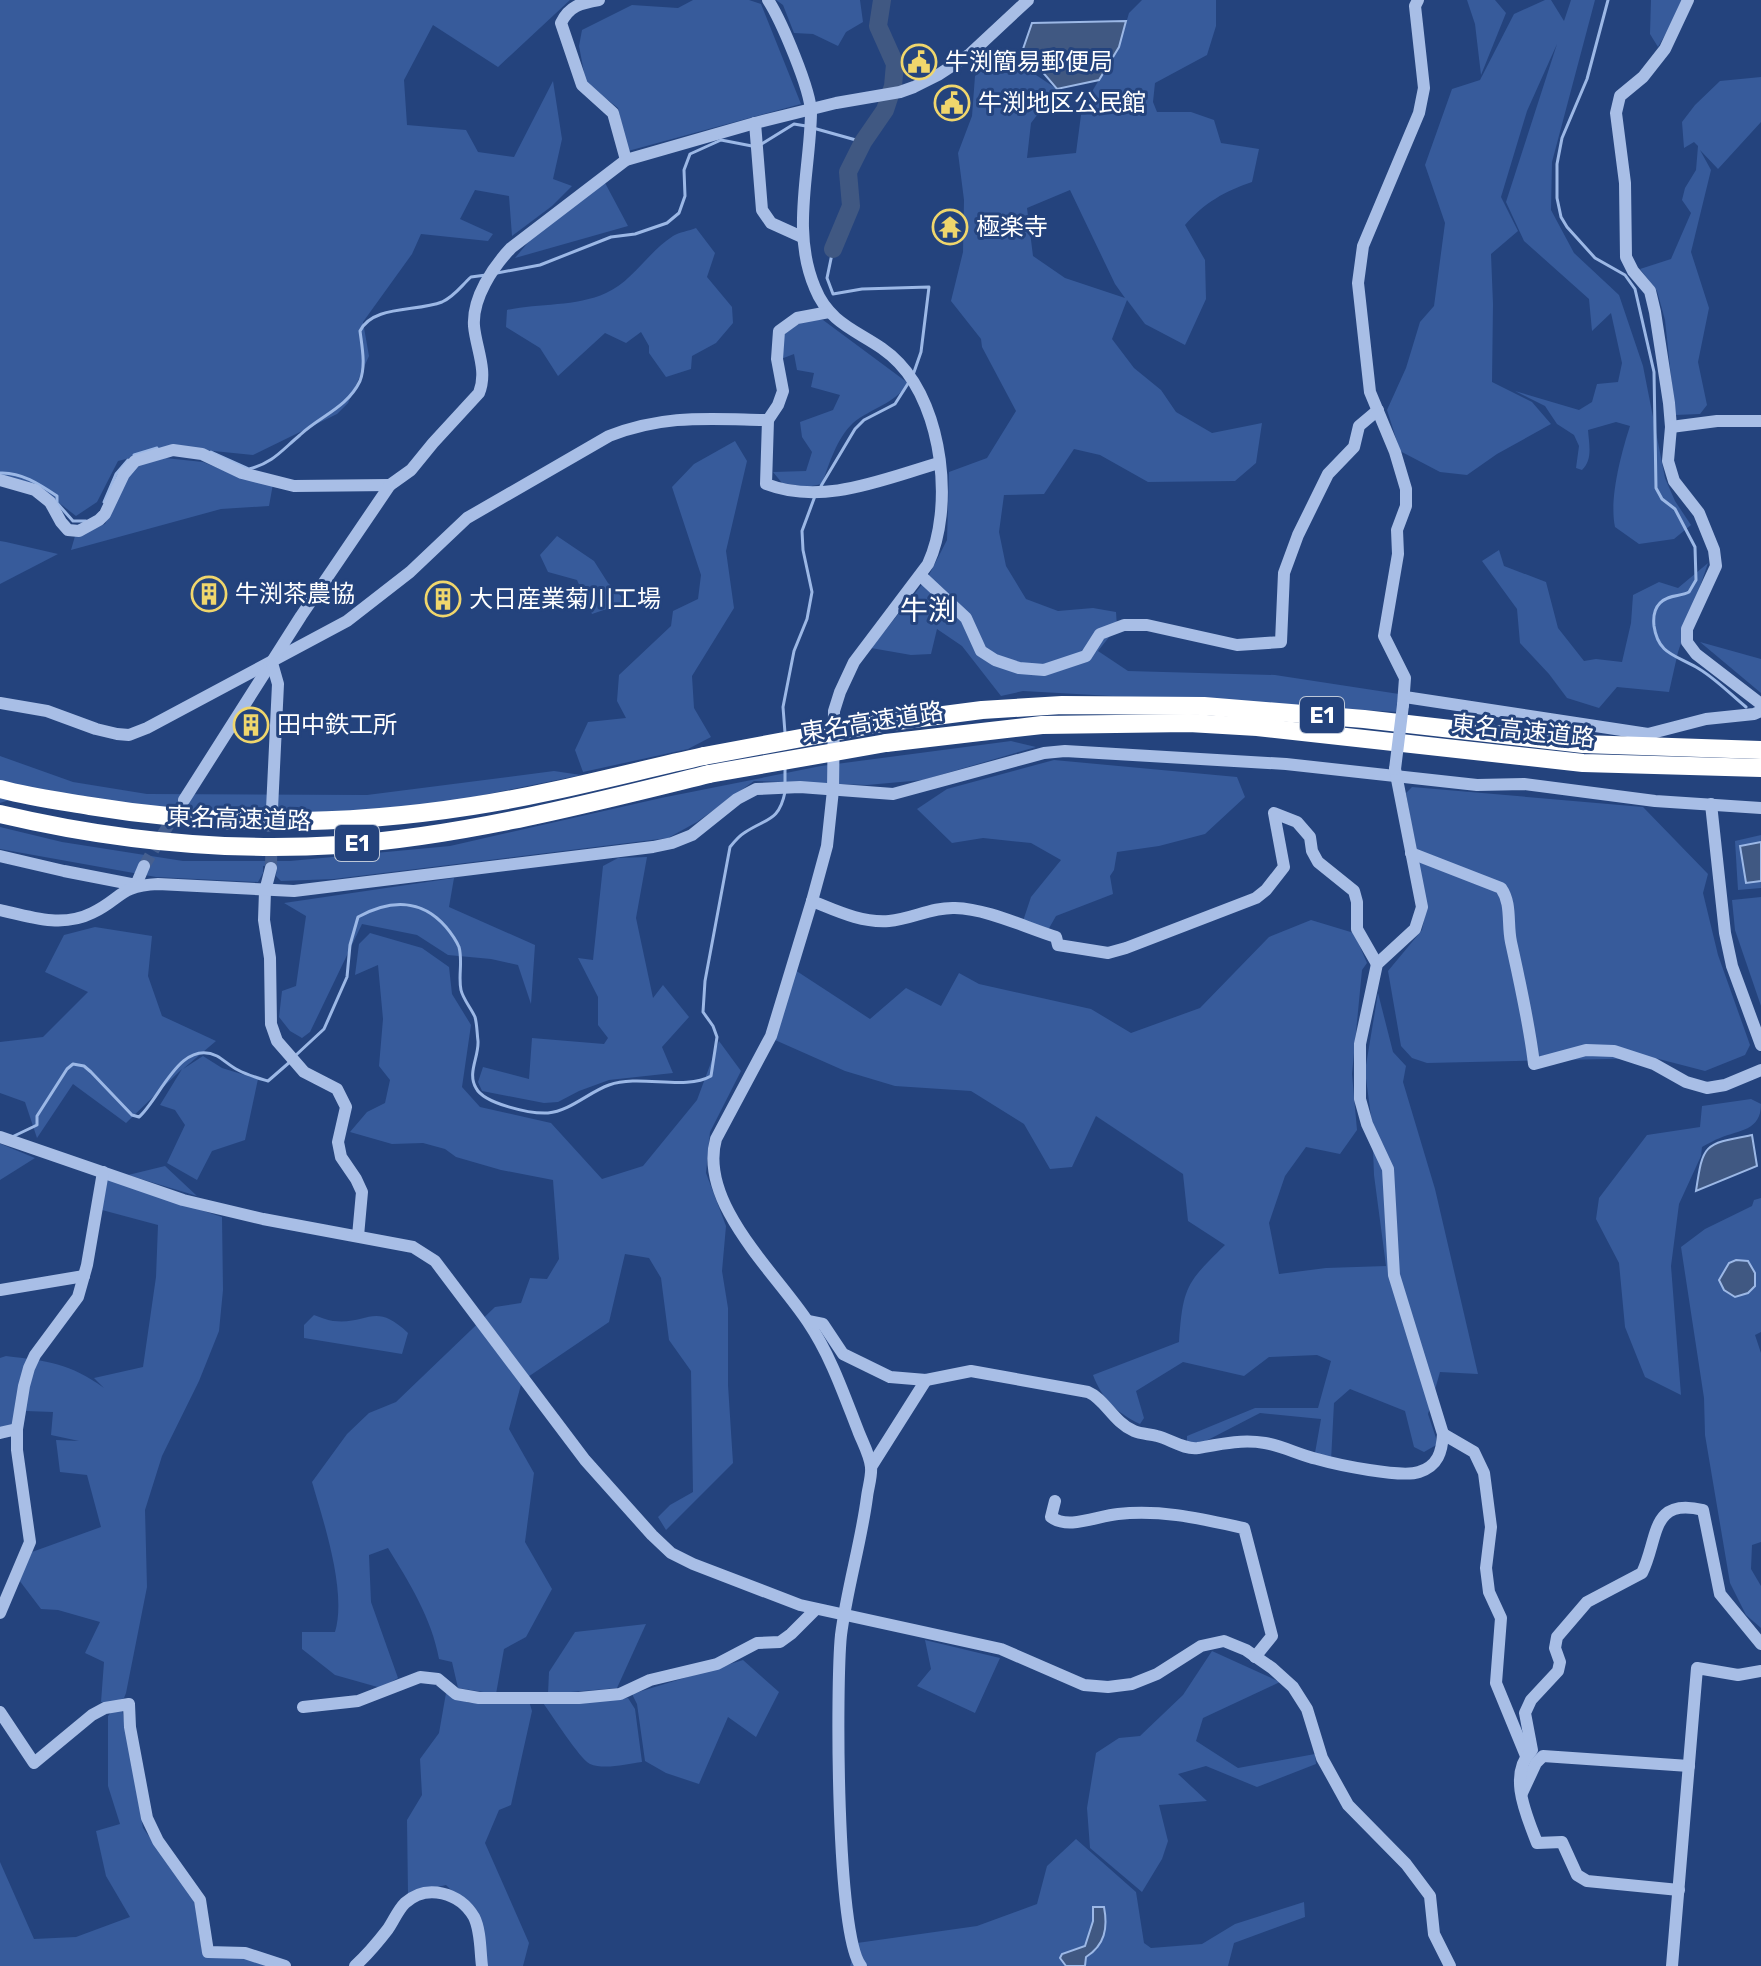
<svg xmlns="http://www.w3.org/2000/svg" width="1761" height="1966" font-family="Rubik,'Noto Sans JP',sans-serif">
<rect width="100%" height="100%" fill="#24437d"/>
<g fill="#375b9b" fill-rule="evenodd">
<path d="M0 0H570L498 67 433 25 404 80 407 125 466 130 478 152 514 157 553 81 562 139 553 179 572 186 552 206 512 236 509 196 475 190 460 219 493 234 488 241 421 234 412 254 363 322 369 356 348 403 337 414 253 455 174 447 118 461 97 502 76 516 40 488 0 475Z"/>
<path d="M693 0H749L761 4 801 104 628 151 618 108 586 83 579 46 582 30 632 5 678 8Z"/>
<path d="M776 0H860L863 22 846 32 838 46 813 34 794 33 783 5Z"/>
<path d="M1142 0H1216V26L1207 55 1155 83 1153 102 1157 112H1191L1214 120 1221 143 1259 149 1252 182C1225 191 1204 203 1185 225L1205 260 1206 299 1185 345 1145 324 1127 300 1112 339 1134 368 1161 390 1176 412 1212 433 1262 423 1256 463 1235 481 1148 482 1100 455 1074 449 1044 494 1004 495 999 532 1006 566 1026 599 1058 611 1093 608 1116 612 1117 627 1098 651 1128 671 1275 675 1399 694 1398 712 1023 691 1001 696 962 646 937 629 931 654 911 655 871 648 928 577 947 540 949 472 987 458 1016 411 982 347 981 339 951 301 963 252 964 200 958 153 972 116 975 76 995 58 1027 69 1057 89 1031 123 1027 158 1076 153 1081 115 1085 103 1119 47 1129 13ZM1070 190 1115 284 1125 298 1065 278 1033 256 1027 208Z"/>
<path d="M1467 0H1495L1506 13 1481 75 1475 24Z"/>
<path d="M1545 0H1551L1564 21 1571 0H1595L1552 162 1551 210 1574 253 1619 295 1643 366 1665 478 1675 501 1691 525 1674 539 1639 544 1615 527C1609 499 1621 454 1630 426L1616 422 1588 430C1589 444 1593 460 1582 470L1576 468 1579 446 1574 435 1557 424 1545 406 1515 391 1579 410 1592 402 1597 384 1618 382 1622 363 1611 313 1592 331 1589 299 1524 241 1506 202 1557 44 1527 111 1501 197 1518 231 1491 254 1493 304 1492 382 1532 402 1551 424 1497 454 1467 475 1440 472 1400 451 1387 410 1406 368 1420 322 1434 306 1445 223 1425 165 1452 89 1480 80 1514 14Z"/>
<path d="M1651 0H1685L1658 47 1650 34Z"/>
<path d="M1761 77V122L1718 169 1700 150 1711 170 1691 252 1709 308 1698 362 1707 405 1700 414 1675 415 1665 320 1657 291 1640 269 1671 259 1691 213 1682 200 1685 188 1696 170 1698 146 1694 142 1684 148 1682 122 1695 105 1720 81Z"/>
<path d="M604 181 628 226 515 258 535 234Z"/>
<path d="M696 228 715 253 707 277 732 307 733 323 716 343 692 356 691 369 666 377 649 353V346L641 332 626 343 605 333 558 376 540 348 506 327 507 310C538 303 576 307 606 293 633 281 648 252 673 236 679 232 689 231 696 228Z"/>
<path d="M807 318 823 320 908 383C895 404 871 408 853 423 837 438 829 464 822 484L807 487 782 483 773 472 806 471 812 452 802 437 800 422 833 410 840 395 811 387 814 373 797 370 794 354 781 359 777 339Z"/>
<path d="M735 441 747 461 726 551 734 608 692 676 694 708 711 737 688 749 583 772 575 750 588 722 626 718 617 701 619 675 671 626 673 611 698 599 701 575 672 487 694 464Z"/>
<path d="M165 458 203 462 235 475 273 484 269 506 221 509 71 550 75 536 105 524 132 467Z"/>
<path d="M557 536 594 561 608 583 627 602 592 614 577 580 548 572 540 555Z"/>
<path d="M0 541 6 542 58 554 0 584Z"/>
<path d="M1499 550 1504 566 1546 582 1558 628 1584 661 1596 659 1622 662 1631 623 1633 595 1659 582 1678 588 1708 563 1678 652 1669 692 1617 687 1599 708 1567 698 1549 674 1520 643 1517 609 1482 561Z"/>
<path d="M1700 642 1761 659V693Z"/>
<path d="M1011 741 1036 747 923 780 867 785 754 781 697 822 668 838 334 879 281 881 276 876 277 865 263 866V873L258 882 156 877 0 849V827L62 842 183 861H290L450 846 661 798 821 766Z"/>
<path d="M0 756 73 782 147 794 367 795 554 771 581 775 440 804 299 816 131 809 43 789 0 803Z"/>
<path d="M1054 760 1237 777 1245 797 1205 834 1159 846 1117 852 1114 870 1110 876 1113 894 1056 916 1048 930 1023 921 1031 897 1061 860 1031 843 983 838 952 843 917 809 947 789Z"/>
<path d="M1412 787 1643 807 1708 874 1703 893 1718 955 1750 1045 1745 1055 1705 1071 1655 1058 1427 1063 1412 1058 1401 1046 1388 971 1422 930 1426 910 1406 793Z"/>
<path d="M1761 835V888L1738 890 1735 841Z"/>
<path d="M647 857 636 918 653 998 663 985 689 1017 662 1047 673 1073 609 1080 579 1091 558 1102 544 1103 482 1091 478 1082 483 1067 529 1079 532 1038 604 1044 608 1038 598 1025V997L578 958 593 960 603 866 618 858Z"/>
<path d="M454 878 449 907 535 945 531 1004 518 965 491 959 448 955 417 935 362 924 310 1032 302 1038 290 1031 279 1017 282 991 296 986 306 916 284 903Z"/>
<path d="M1761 897V1006L1735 930 1732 900Z"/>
<path d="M1311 920 1354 933 1367 963 1362 970 1352 1074 1357 1130 1340 1154 1306 1147 1285 1176 1269 1223 1279 1274 1326 1268 1386 1266 1374 1175 1372 1124 1365 1071 1378 993 1393 1052 1406 1066 1403 1082 1435 1189 1478 1374 1440 1372 1428 1414 1438 1444 1424 1452 1414 1447 1405 1411 1350 1389 1334 1403 1331 1461 1315 1453 1321 1419 1260 1413 1202 1443 1187 1447V1436L1255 1408H1318L1331 1361 1317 1355 1269 1357 1244 1376 1183 1362 1136 1391 1144 1418 1140 1424C1117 1413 1102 1399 1093 1375L1179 1342C1183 1287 1186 1283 1225 1245L1188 1221 1183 1174 1096 1116 1072 1167 1050 1169 1024 1124 971 1091 895 1086 845 1071 775 1040 795 970 870 1019 906 988 941 1006 959 973 979 984 1091 1009 1131 1033 1200 1008 1269 937Z"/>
<path d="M95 927 152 936 148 976 162 1016 216 1041 183 1069 203 1056 222 1068 258 1079 245 1140 212 1151 197 1180 167 1163 185 1125 175 1110 160 1105 182 1069 126 1123 73 1084 37 1138 25 1102 0 1093V1042L43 1037 88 992 45 972 64 935Z"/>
<path d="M370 933 422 948 449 967 452 994 471 1025 462 1087 480 1107 551 1123 602 1179 643 1166 697 1100 719 1041 741 1071 710 1132 706 1173 726 1226 722 1271 728 1308V1385L733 1463 666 1530 658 1517 670 1505 693 1492 691 1371 669 1340 661 1278 649 1258 625 1254 609 1322 522 1381 509 1429 534 1473 525 1542 552 1589 526 1637 504 1649 496 1694 458 1688 452 1662 439 1659C432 1619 409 1582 388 1548L369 1555 371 1602 398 1678 381 1688 335 1675 302 1649V1632H335C347 1592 324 1523 312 1482L347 1434 369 1413 396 1402 495 1307 521 1303 530 1278 547 1279 559 1259 553 1180 501 1170 456 1157 445 1149 423 1143 392 1144 350 1132 367 1112 385 1103 390 1080 379 1066 383 1019 378 965 355 975 359 944Z"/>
<path d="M1751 1099 1761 1104C1761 1131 1739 1130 1720 1138 1714 1140 1708 1144 1702 1147L1701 1156 1679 1204 1671 1266 1681 1395 1645 1377 1625 1327 1619 1263 1596 1219 1599 1198 1647 1135 1700 1127 1702 1106Z"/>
<path d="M0 1144H1L35 1158 0 1180Z"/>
<path d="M165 1166 197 1196 128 1175Z"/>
<path d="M106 1179 222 1217 223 1290 219 1331 199 1381 162 1456 145 1510 147 1587 126 1693 124 1698 113 1703 101 1702 104 1662 85 1653 100 1622 58 1610 41 1609 19 1580 32 1552 101 1527 87 1475 60 1472 56 1440 79 1441 51 1435 53 1412 26 1411 21 1439 0 1434V1358L6 1356C47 1361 70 1363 104 1388L94 1378 143 1367 156 1277 158 1225 102 1210Z"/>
<path d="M1761 1198V1332L1755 1335 1761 1353V1542L1752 1545 1751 1569 1761 1586V1628L1746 1615 1730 1583 1705 1435 1704 1398 1681 1247 1705 1229 1752 1206 1754 1200Z"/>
<path d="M314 1315C320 1317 327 1320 333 1321 369 1325 374 1301 408 1333L402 1354 304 1338V1325Z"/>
<path d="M646 1624 617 1688 548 1694 549 1672 575 1632Z"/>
<path d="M925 1640 1000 1658 975 1713 917 1686 931 1669Z"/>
<path d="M1212 1651 1280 1682 1203 1718 1196 1741 1238 1768 1315 1754 1316 1764 1257 1787 1206 1766 1178 1774 1207 1801 1159 1805 1168 1841 1162 1859 1142 1892 1090 1848 1087 1808 1096 1753 1119 1738 1140 1736 1183 1695Z"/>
<path d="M743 1660 779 1692 756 1737 728 1717 699 1784 666 1773 645 1761 637 1704 632 1694Z"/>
<path d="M446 1693 469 1703 529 1701 532 1711 511 1805 499 1810 485 1843 529 1943 523 1966H487L481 1920 446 1885 408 1894 407 1820 422 1795 420 1759 439 1733Z"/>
<path d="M628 1698 635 1709 642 1762C627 1764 604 1770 590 1764 579 1758 552 1715 543 1703H582Z"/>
<path d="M122 1709 143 1828 195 1902 202 1951 256 1960 270 1966H0V1862L34 1939 76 1937 130 1917 106 1876 96 1831 120 1824 108 1786V1716L112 1711Z"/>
<path d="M1076 1839 1136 1892 1144 1943 1151 1948 1202 1944 1235 1924 1304 1902 1305 1917 1234 1943 1228 1966H1085L1086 1957 1098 1949 1093 1908V1921L1085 1946 1060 1958 1066 1966H850L857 1943 977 1926 1037 1904 1047 1866Z"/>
</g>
<g fill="#405882" stroke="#9cb8e6" stroke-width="2">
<path d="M1126 21 1119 47 1099 80 1057 89 1023 49 1032 23Z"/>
<path d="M1761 842V881L1746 883 1740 846Z"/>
<path d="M1752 1135 1757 1166 1696 1191C1703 1143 1704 1144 1752 1135Z"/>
<path d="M1736 1260 1748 1261 1755 1273V1286L1748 1293 1735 1297 1724 1290 1719 1280 1729 1263Z"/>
<path d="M1093 1907H1104C1108 1928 1105 1945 1086 1957L1085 1966H1066L1060 1958 1062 1954 1085 1946 1093 1921Z"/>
</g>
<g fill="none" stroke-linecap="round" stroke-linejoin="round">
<g stroke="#9cb8e6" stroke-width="3">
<path d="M1608 0 1587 79 1562 138 1557 164V198L1561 217 1567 227 1595 258 1625 275 1635 289 1654 372 1656 488 1662 499 1675 509 1695 547 1696 580 1689 592C1680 597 1669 594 1660 603 1654 609 1653 617 1654 626 1658 654 1675 655 1696 667 1714 677 1730 694 1746 707"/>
<path d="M813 128 863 142"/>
<path d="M760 145 794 124 806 126"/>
<path d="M833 249 827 278 833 294 862 289 929 287 921 352 913 375"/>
<path d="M497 273 540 265 611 237 635 234 667 223 679 213 685 196 684 170 690 154 721 140 752 146"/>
<path d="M211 452 249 469C273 463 282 450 300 435 320 416 347 408 360 381 366 366 362 347 360 331 373 305 416 312 442 302 455 296 461 286 471 277L486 275"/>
<path d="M134 455 157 448"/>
<path d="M0 473C21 472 39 484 57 496V503L73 521H86"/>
<path d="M821 486 855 429 864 420 895 404 909 382"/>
<path d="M104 502 116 474 128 460"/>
<path d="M785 733 783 707 794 651 807 619 812 592 803 550 802 531 815 496"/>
<path d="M785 785V768"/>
<path d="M296 1055 324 1029 347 977 350 945 358 917C389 900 421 898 446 927 451 933 456 940 459 947 463 962 458 976 461 990 463 999 471 1008 475 1017 477 1024 477 1033 478 1041 479 1057 467 1073 476 1088 484 1104 531 1114 548 1113 570 1111 589 1092 609 1085 640 1074 685 1091 711 1076L717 1037 713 1026 703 1012 705 981 730 847C734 842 739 836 744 833 766 818 779 822 785 792"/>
<path d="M14 1136 37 1125V1116L67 1069 73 1064 84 1066 91 1072 132 1115 139 1117C160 1099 180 1038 217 1056 224 1060 230 1066 238 1070 247 1075 258 1078 268 1081L291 1061"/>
</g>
<path stroke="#405882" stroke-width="18" d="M833 249 851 206 848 172 863 142 885 110 893 86 895 64 878 26 882 0"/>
<g stroke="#455f90" stroke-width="12" stroke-dasharray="12 6" stroke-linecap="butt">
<path d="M144 866 175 814"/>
<path d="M271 868 272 815"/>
</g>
<g stroke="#a8bee6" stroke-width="12">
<path d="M599 0C581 3 569 6 561 23L582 85 613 113 626 160"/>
<path d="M768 0C781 20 811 90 811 113 810 172 791 232 815 288 832 331 871 333 899 363 943 409 954 508 928 564L854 662 840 692 834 711 833 790 827 846 812 901 771 1036 716 1139C698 1203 776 1273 808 1322 831 1356 844 1395 859 1433 863 1443 870 1456 871 1467 872 1476 868 1488 867 1497 861 1543 847 1588 841 1635 836 1683 836 1936 861 1966"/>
<path d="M1688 0 1665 49 1643 77 1620 96 1616 113 1625 183 1626 257 1633 271 1650 291 1655 312 1669 403 1671 427 1668 461 1674 481 1699 513 1714 550 1716 566 1687 629V642L1696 654 1761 704"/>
<path d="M755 123 762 210 771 223 802 237"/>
<path d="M829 312 797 318 779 331 777 359 783 391 778 405 768 420 766 484C823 506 883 479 939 463"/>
<path d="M1671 427 1717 421H1761"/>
<path d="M0 480 35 490 50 502 61 522 68 530 79 531 99 520 105 514 124 474 135 461 173 450 202 454 242 473 294 486 390 485"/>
<path d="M921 576 966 618 981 651 995 660 1019 668 1044 670 1086 656 1100 634 1124 625H1147L1237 645 1281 642 1284 573 1298 535 1328 474 1354 447 1359 426 1378 410"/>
<path d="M1405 697 1648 734 1706 719 1754 714 1761 711"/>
<path d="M0 703 47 711 96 729 117 734 129 735 147 728 347 621 410 572 467 518 609 436C665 414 709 419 768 420"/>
<path d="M1403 705 1405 678 1384 636 1398 554 1397 530 1406 506V489L1395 452 1370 392 1358 283 1363 246 1419 113 1424 88 1415 6 1418 0"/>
<path d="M184 800 301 616 390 485 411 470 433 443 479 393C488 371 476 348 474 326 472 298 493 267 511 248L626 160 755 123 836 103 900 92 914 87 938 75 970 54 1028 0"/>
<path d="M1711 804 1725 933 1732 966 1761 1045"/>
<path d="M272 809 278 684 272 663"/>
<path d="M1411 853 1501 888C1512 904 1507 923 1511 942 1520 983 1529 1022 1534 1064L1586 1050 1614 1051 1654 1064 1686 1082 1707 1088 1725 1085 1761 1070"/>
<path d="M0 856 64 871 136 885 144 866"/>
<path d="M271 868 265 891 264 920 270 958 271 1024 277 1041 291 1057 304 1072 337 1089 346 1107 338 1142 341 1157 356 1179 362 1192 358 1236"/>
<path d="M812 901C837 911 861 923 889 921 912 919 932 907 955 908 988 909 1024 927 1056 937L1058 945 1108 953 1126 948 1256 898 1266 890 1284 867 1274 813 1297 822 1310 837 1312 851 1318 862 1354 891 1357 902V929L1377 964"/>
<path d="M0 910C30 917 62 928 92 913 123 898 118 886 158 884L294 891 653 847 672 843 692 835 737 799 756 789 800 787 893 794 1044 753 1065 751 1286 764 1477 785 1524 784 1655 801 1761 808"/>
<path d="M0 1137 183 1200 263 1219 413 1247 435 1261 585 1460 652 1535 671 1553 693 1564 800 1605 1001 1649 1084 1685 1108 1687 1132 1684 1157 1674 1201 1646 1224 1641 1246 1650 1272 1668 1293 1687 1307 1709 1322 1758 1348 1805 1406 1864 1430 1896 1434 1934 1450 1966"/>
<path d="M0 1290 84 1276"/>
<path d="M808 1321 823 1324 843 1354 890 1377 926 1380 971 1371 1088 1392C1105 1399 1113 1422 1134 1431 1141 1434 1150 1434 1157 1436 1170 1439 1184 1450 1198 1448 1220 1444 1242 1439 1265 1443 1283 1446 1299 1455 1317 1459 1338 1465 1401 1478 1419 1472 1438 1466 1442 1452 1443 1434L1394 1275 1388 1169 1367 1124 1360 1099V1044L1377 964 1415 929 1422 907 1395 769"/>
<path d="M0 1433 17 1429"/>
<path d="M1443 1434 1474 1452 1484 1473 1491 1527 1486 1568 1489 1592 1501 1618 1496 1683 1526 1756"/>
<path d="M871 1467 926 1380"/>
<path d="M1055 1501 1051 1517C1068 1530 1097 1516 1118 1514 1161 1509 1202 1519 1244 1528L1272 1636 1255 1657"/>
<path d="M0 1613 30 1542 17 1450V1429L24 1386 29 1368 35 1355 78 1297 87 1265 103 1172"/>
<path d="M303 1707 358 1701 420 1677 438 1679 456 1694 479 1698H579L620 1694 650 1680 717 1664 757 1643 780 1642 791 1634 816 1609"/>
<path d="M0 1712 34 1763 92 1715 105 1708 129 1704 130 1727 147 1818 158 1841 200 1900 208 1952 245 1953 285 1966"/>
<path d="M1522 1793 1536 1763 1543 1756 1689 1766"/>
<path d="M1679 1890 1587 1881 1577 1875 1562 1842 1537 1843C1527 1816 1507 1775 1532 1750L1525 1713 1531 1700 1558 1671 1560 1662 1555 1648 1557 1637 1587 1602 1642 1573C1659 1538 1650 1497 1703 1510L1720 1594 1761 1644"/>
<path d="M355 1966C367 1955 378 1942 388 1929 394 1920 398 1910 405 1903 427 1883 460 1893 474 1917 481 1931 480 1951 482 1966"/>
<path d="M1672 1966 1697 1668 1738 1675 1761 1671"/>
</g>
<g stroke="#fff" stroke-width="18">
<path d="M882 723 982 710 1062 705 1204 706 1364 719 1583 744 1761 750"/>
<path d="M886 743 1042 725 1189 723 1257 727 1583 763 1761 768"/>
<path d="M0 789C29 797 60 801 90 806 217 827 345 826 472 806 550 794 627 773 704 756"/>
<path d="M0 814C110 840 225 852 339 845 465 836 587 804 709 774"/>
</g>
<path stroke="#a8bee6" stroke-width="12" d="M1395 769 1403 705"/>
<g stroke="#fff" stroke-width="18">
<path d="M704 756 882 723"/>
<path d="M709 774 886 743"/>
</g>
</g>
<defs>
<g id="civic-ring" transform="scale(1.8)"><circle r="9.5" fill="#24437d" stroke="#f0d66c" stroke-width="1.5"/><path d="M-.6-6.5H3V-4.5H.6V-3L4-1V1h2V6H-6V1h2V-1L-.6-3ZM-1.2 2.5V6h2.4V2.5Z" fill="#f0d66c"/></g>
<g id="temple-ring" transform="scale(1.8)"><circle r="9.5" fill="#24437d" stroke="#f0d66c" stroke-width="1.5"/><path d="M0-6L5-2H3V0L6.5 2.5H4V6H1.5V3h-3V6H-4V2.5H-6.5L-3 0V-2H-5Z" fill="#f0d66c"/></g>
<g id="building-ring" transform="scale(1.8)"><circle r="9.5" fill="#24437d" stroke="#f0d66c" stroke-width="1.5"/><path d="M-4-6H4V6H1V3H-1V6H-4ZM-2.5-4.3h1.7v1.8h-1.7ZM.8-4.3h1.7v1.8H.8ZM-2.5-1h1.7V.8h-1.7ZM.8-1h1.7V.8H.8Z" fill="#f0d66c"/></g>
</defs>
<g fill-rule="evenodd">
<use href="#civic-ring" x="919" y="62"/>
<use href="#civic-ring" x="952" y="103"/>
<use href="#temple-ring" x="950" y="227"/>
<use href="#building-ring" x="209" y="594"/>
<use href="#building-ring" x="443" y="599"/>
<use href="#building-ring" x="251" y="725"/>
</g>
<g text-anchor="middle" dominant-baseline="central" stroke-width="6" stroke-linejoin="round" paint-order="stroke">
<g fill="#24437d" stroke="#bdc7d8" stroke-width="2">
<rect x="1300" y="697" width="44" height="36" rx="6"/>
<rect x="335" y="825" width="44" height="36" rx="6"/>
</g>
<g font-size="22" font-weight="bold" fill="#fff">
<text x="1322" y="715">E1</text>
<text x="357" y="843">E1</text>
</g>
<g font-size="24" fill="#fff" stroke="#24437d" text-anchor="start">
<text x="945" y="62">牛渕簡易郵便局</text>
<text x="978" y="103">牛渕地区公民館</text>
<text x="976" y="227">極楽寺</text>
<text x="235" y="594">牛渕茶農協</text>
<text x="469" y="599">大日産業菊川工場</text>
<text x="277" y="725">田中鉄工所</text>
</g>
<g font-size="24" fill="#fff" stroke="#24437d">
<text transform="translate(872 722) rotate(-9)">東名高速道路</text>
<text transform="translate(1523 731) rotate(6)">東名高速道路</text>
<text transform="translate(239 819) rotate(2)">東名高速道路</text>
</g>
<g font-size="28" fill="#fff" stroke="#24437d">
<text x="928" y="610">牛渕</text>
</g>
</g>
</svg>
